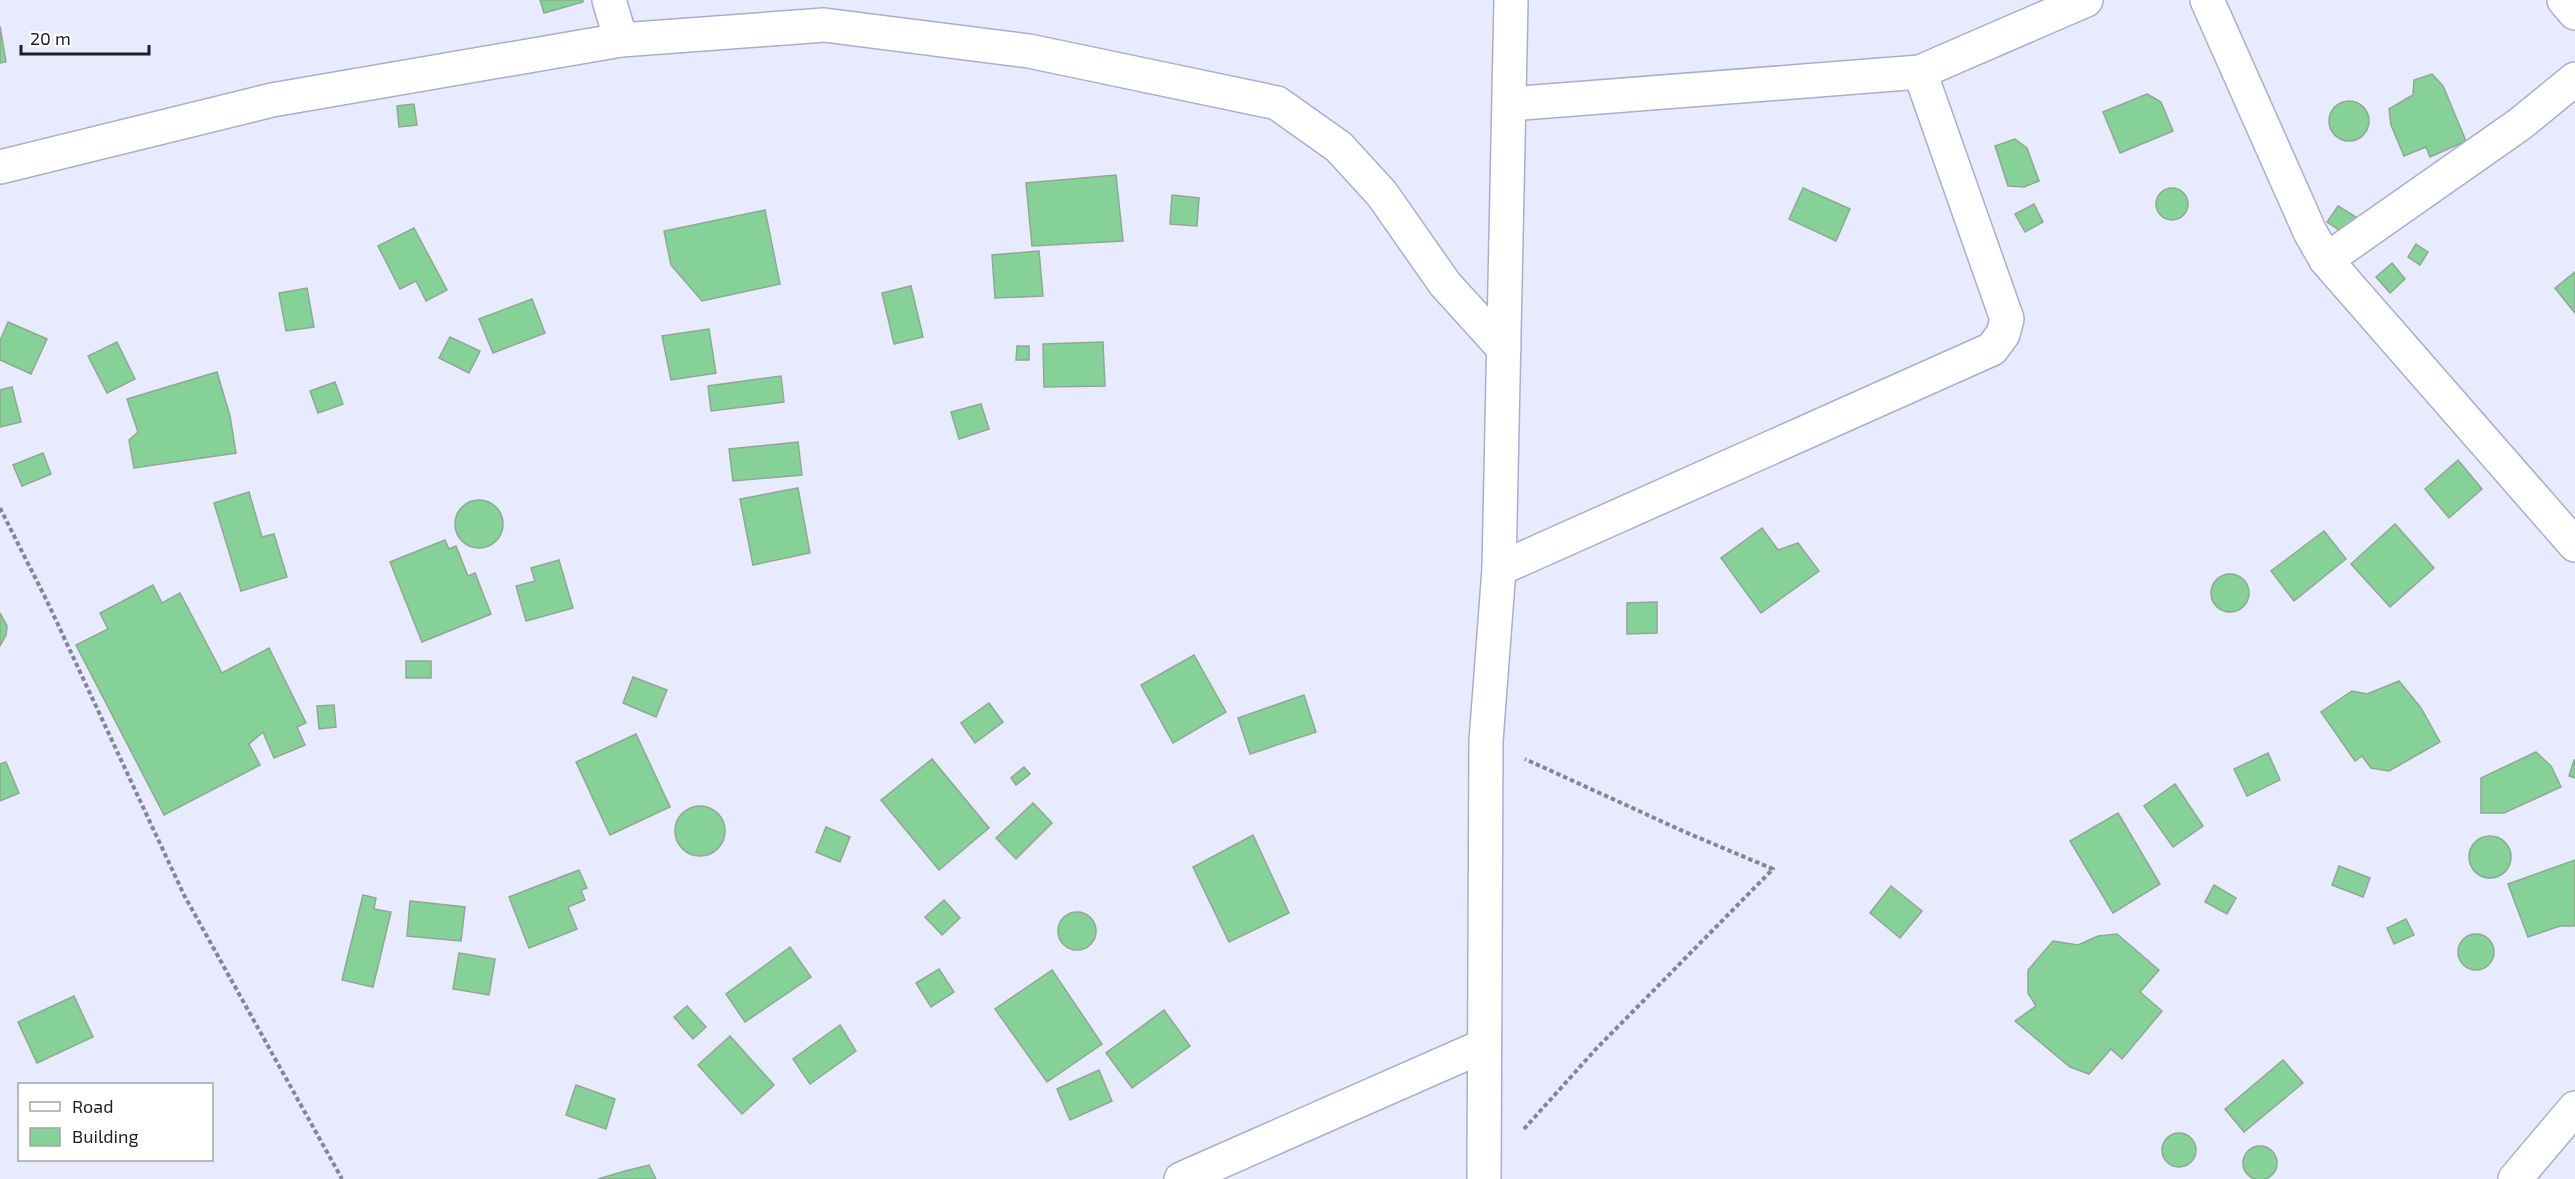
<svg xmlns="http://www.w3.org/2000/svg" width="2575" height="1179" font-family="'Exo 2',sans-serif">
<rect width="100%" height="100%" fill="#e8eafd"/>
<g fill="#86d198" stroke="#8fa893" stroke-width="1.5">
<path d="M540 0H583V2L544 13Z"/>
<path d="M0 26 6 62 0 63Z"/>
<path d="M2432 74 2443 86 2466 141 2430 157 2426 147 2404 156 2391 125 2389 109 2413 95 2414 80Z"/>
<path d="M2147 94 2161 102 2173 131 2120 153 2103 112Z"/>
<circle cx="2349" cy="121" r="20"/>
<path d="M414 104 417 125 399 127 397 106Z"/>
<path d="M2015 139 2027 148 2039 181 2024 187 2008 186 1995 146Z"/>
<path d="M1116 175 1123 241 1032 246 1026 183Z"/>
<circle cx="2172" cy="204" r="16"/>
<path d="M1803 188 1850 209 1836 241 1789 219Z"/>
<path d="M1172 195 1199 198 1197 226 1170 224Z"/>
<path d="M2034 204 2043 222 2025 232 2015 214Z"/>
<path d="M2338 206 2359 219 2348 236 2327 222Z"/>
<path d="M765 210 780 284 702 301 671 265 664 231Z"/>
<path d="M414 228 447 290 426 301 416 281 400 289 378 246Z"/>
<path d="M2416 244 2428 252 2420 265 2408 257Z"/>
<path d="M1039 251 1043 296 995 298 992 255Z"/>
<path d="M2392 263 2405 279 2390 293 2376 277Z"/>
<path d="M2575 272V313L2555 288Z"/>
<path d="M911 286 923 337 894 344 882 293Z"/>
<path d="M307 288 314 327 286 331 279 293Z"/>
<path d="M532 299 545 333 493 353 479 319Z"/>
<path d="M8 322 47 339 31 374 0 360V341Z"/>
<path d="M709 329 716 373 671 380 662 336Z"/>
<path d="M450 337 480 351 469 373 439 358Z"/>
<path d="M117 342 135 379 107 393 88 356Z"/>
<path d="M1103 342 1105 386 1044 387 1043 344Z"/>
<path d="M1017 346H1029V360H1016Z"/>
<path d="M217 372 230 416 236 453 134 468 129 440 138 432 127 399Z"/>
<path d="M781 376 784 402 711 411 708 386Z"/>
<path d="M335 382 343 404 318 413 310 391Z"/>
<path d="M12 387 21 422 0 427V390Z"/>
<path d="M981 404 989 429 959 439 951 412Z"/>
<path d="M798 442 802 475 733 481 729 449Z"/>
<path d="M43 453 51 474 22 486 13 465Z"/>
<path d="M2458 460 2482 489 2449 518 2425 489Z"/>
<path d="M798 488 810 553 753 565 740 499Z"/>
<path d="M249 492 262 537 274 534 287 577 241 591 214 503Z"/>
<circle cx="479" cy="524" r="24"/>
<path d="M2395 524 2434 568 2390 607 2351 564Z"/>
<path d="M1762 528 1778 550 1798 543 1819 571 1761 613 1721 558Z"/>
<path d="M2324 531 2346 559 2294 601 2271 571Z"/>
<path d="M445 540 449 549 456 546 468 576 475 573 491 614 422 642 390 562Z"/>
<path d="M559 560 573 608 526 621 516 586 535 581 531 568Z"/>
<circle cx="2230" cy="593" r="19"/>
<path d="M153 585 162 603 180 593 222 673 269 648 306 723 297 727 305 745 274 758 263 732 249 744 260 765 164 815 76 645 108 629 100 613Z"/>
<path d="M1657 602V633L1627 634V603Z"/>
<path d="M0 613 7 626 6 635 0 646Z"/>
<path d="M1194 655 1226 712 1173 743 1141 685Z"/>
<rect x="406" y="661" width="25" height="17"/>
<path d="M633 677 667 690 656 717 623 703Z"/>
<path d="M2399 681 2421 708 2440 742 2389 771 2371 768 2362 756 2355 761 2321 712 2352 691 2367 694Z"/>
<path d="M1304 695 1316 732 1250 754 1238 718Z"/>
<path d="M989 703 1003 722 975 743 961 723Z"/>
<path d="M334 705 336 727 319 729 317 706Z"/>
<path d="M636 734 670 807 610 835 576 762Z"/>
<path d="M2536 752 2551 766 2561 787 2504 813H2481V778Z"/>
<path d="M2268 753 2280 780 2247 796 2234 769Z"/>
<path d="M932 759 989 828 939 870 881 800Z"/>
<path d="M2574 760H2575V778L2569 776Z"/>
<path d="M6 762 19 793 0 801V764Z"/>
<path d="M1024 767 1030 774 1016 785 1011 778Z"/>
<path d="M2175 784 2203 826 2173 847 2144 806Z"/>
<path d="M1033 803 1052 823 1016 859 996 838Z"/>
<circle cx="700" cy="831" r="25"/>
<path d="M2118 813 2160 884 2113 913 2070 841Z"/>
<path d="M826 827 850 837 840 862 816 852Z"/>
<path d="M1253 835 1289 913 1229 942 1193 867Z"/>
<circle cx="2490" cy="857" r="21"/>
<path d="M2575 860V926H2560L2528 937 2508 884Z"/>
<path d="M2339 866 2370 878 2363 897 2332 885Z"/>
<path d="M579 870 587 888 581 890 585 900 568 907 577 929 529 948 509 897Z"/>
<path d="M2214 885 2236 898 2227 914 2205 902Z"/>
<path d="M1891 886 1922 911 1900 938 1870 913Z"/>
<path d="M363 895 376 898 374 909 391 912 373 987 342 980Z"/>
<path d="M944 900 960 918 942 935 925 917Z"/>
<path d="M410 901 465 907 461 941 407 936Z"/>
<circle cx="1077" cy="931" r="19"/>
<path d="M2406 919 2414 935 2394 944 2387 928Z"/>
<circle cx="2476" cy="952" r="18"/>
<path d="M2117 934 2159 970 2140 992 2162 1011 2122 1059 2111 1049 2089 1074 2070 1067 2015 1021 2036 1006 2028 993V970L2053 941 2078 945 2098 936Z"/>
<path d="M790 947 811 977 745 1022 726 994Z"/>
<path d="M459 953 495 959 489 995 453 989Z"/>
<path d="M939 969 954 992 931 1007 916 983Z"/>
<path d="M1052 970 1102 1044 1047 1082 995 1009Z"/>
<path d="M74 996 93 1037 37 1063 18 1022Z"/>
<path d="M687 1006 706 1027 693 1039 674 1017Z"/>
<path d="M1164 1010 1190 1046 1132 1088 1106 1053Z"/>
<path d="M840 1025 856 1051 810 1084 793 1059Z"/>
<path d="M730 1036 774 1085 742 1114 698 1065Z"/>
<path d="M2283 1060 2303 1083 2244 1132 2225 1109Z"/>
<path d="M1099 1070 1112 1101 1070 1120 1057 1089Z"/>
<path d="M576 1085 615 1099 606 1129 566 1115Z"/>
<circle cx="2179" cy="1150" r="17"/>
<circle cx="2260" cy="1163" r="17"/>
<path d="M649 1165 656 1179H598L625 1171Z"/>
</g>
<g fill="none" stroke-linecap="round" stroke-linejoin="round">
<g stroke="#abaeca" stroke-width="36">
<g id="minor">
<path d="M609 0 621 40"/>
<path d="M2207 0 2310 232 2326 260 2575 545"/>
<path d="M2564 0 2575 13"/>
<path d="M1510 104 1920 72 2086 0"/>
<path d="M0 167 272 100 621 40 824 25 1029 51 1277 103 1339 147 1382 194 1445 284 1504 349"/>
<path d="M2326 260 2520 124 2575 79"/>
<path d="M1499 569 1992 349 2003 334 2007 319 1920 72"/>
<path d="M1181 1179 1483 1046"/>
<path d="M1484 1179 1486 741 1499 569 1511 0"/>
<path d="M2515 1179 2575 1108"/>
</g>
</g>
<g stroke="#848694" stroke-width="4" stroke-dasharray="4.5 3" stroke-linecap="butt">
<path d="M0 508 47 601 184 895 342 1179"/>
<path d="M1524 1129 1596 1049 1773 869 1685 832 1525 759"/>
</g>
<use href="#minor" stroke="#fff" stroke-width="33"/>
</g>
<rect x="18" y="1083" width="195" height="78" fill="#ffffff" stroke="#a5a5a9" stroke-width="1.5"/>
<rect x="30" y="1102" width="30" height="9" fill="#ffffff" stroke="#a5a5a9" stroke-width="1.5"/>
<text x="72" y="1113" font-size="18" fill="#1d1e28">Road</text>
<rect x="30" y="1128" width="30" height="18" fill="#86d198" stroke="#a5a5a9" stroke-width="1.5"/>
<text x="72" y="1143" font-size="18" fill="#1d1e28">Building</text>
<path d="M21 45v9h128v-9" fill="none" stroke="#1d1e28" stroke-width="3"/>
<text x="30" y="45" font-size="18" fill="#1d1e28" stroke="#ffffff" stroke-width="4.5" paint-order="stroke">20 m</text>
</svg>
